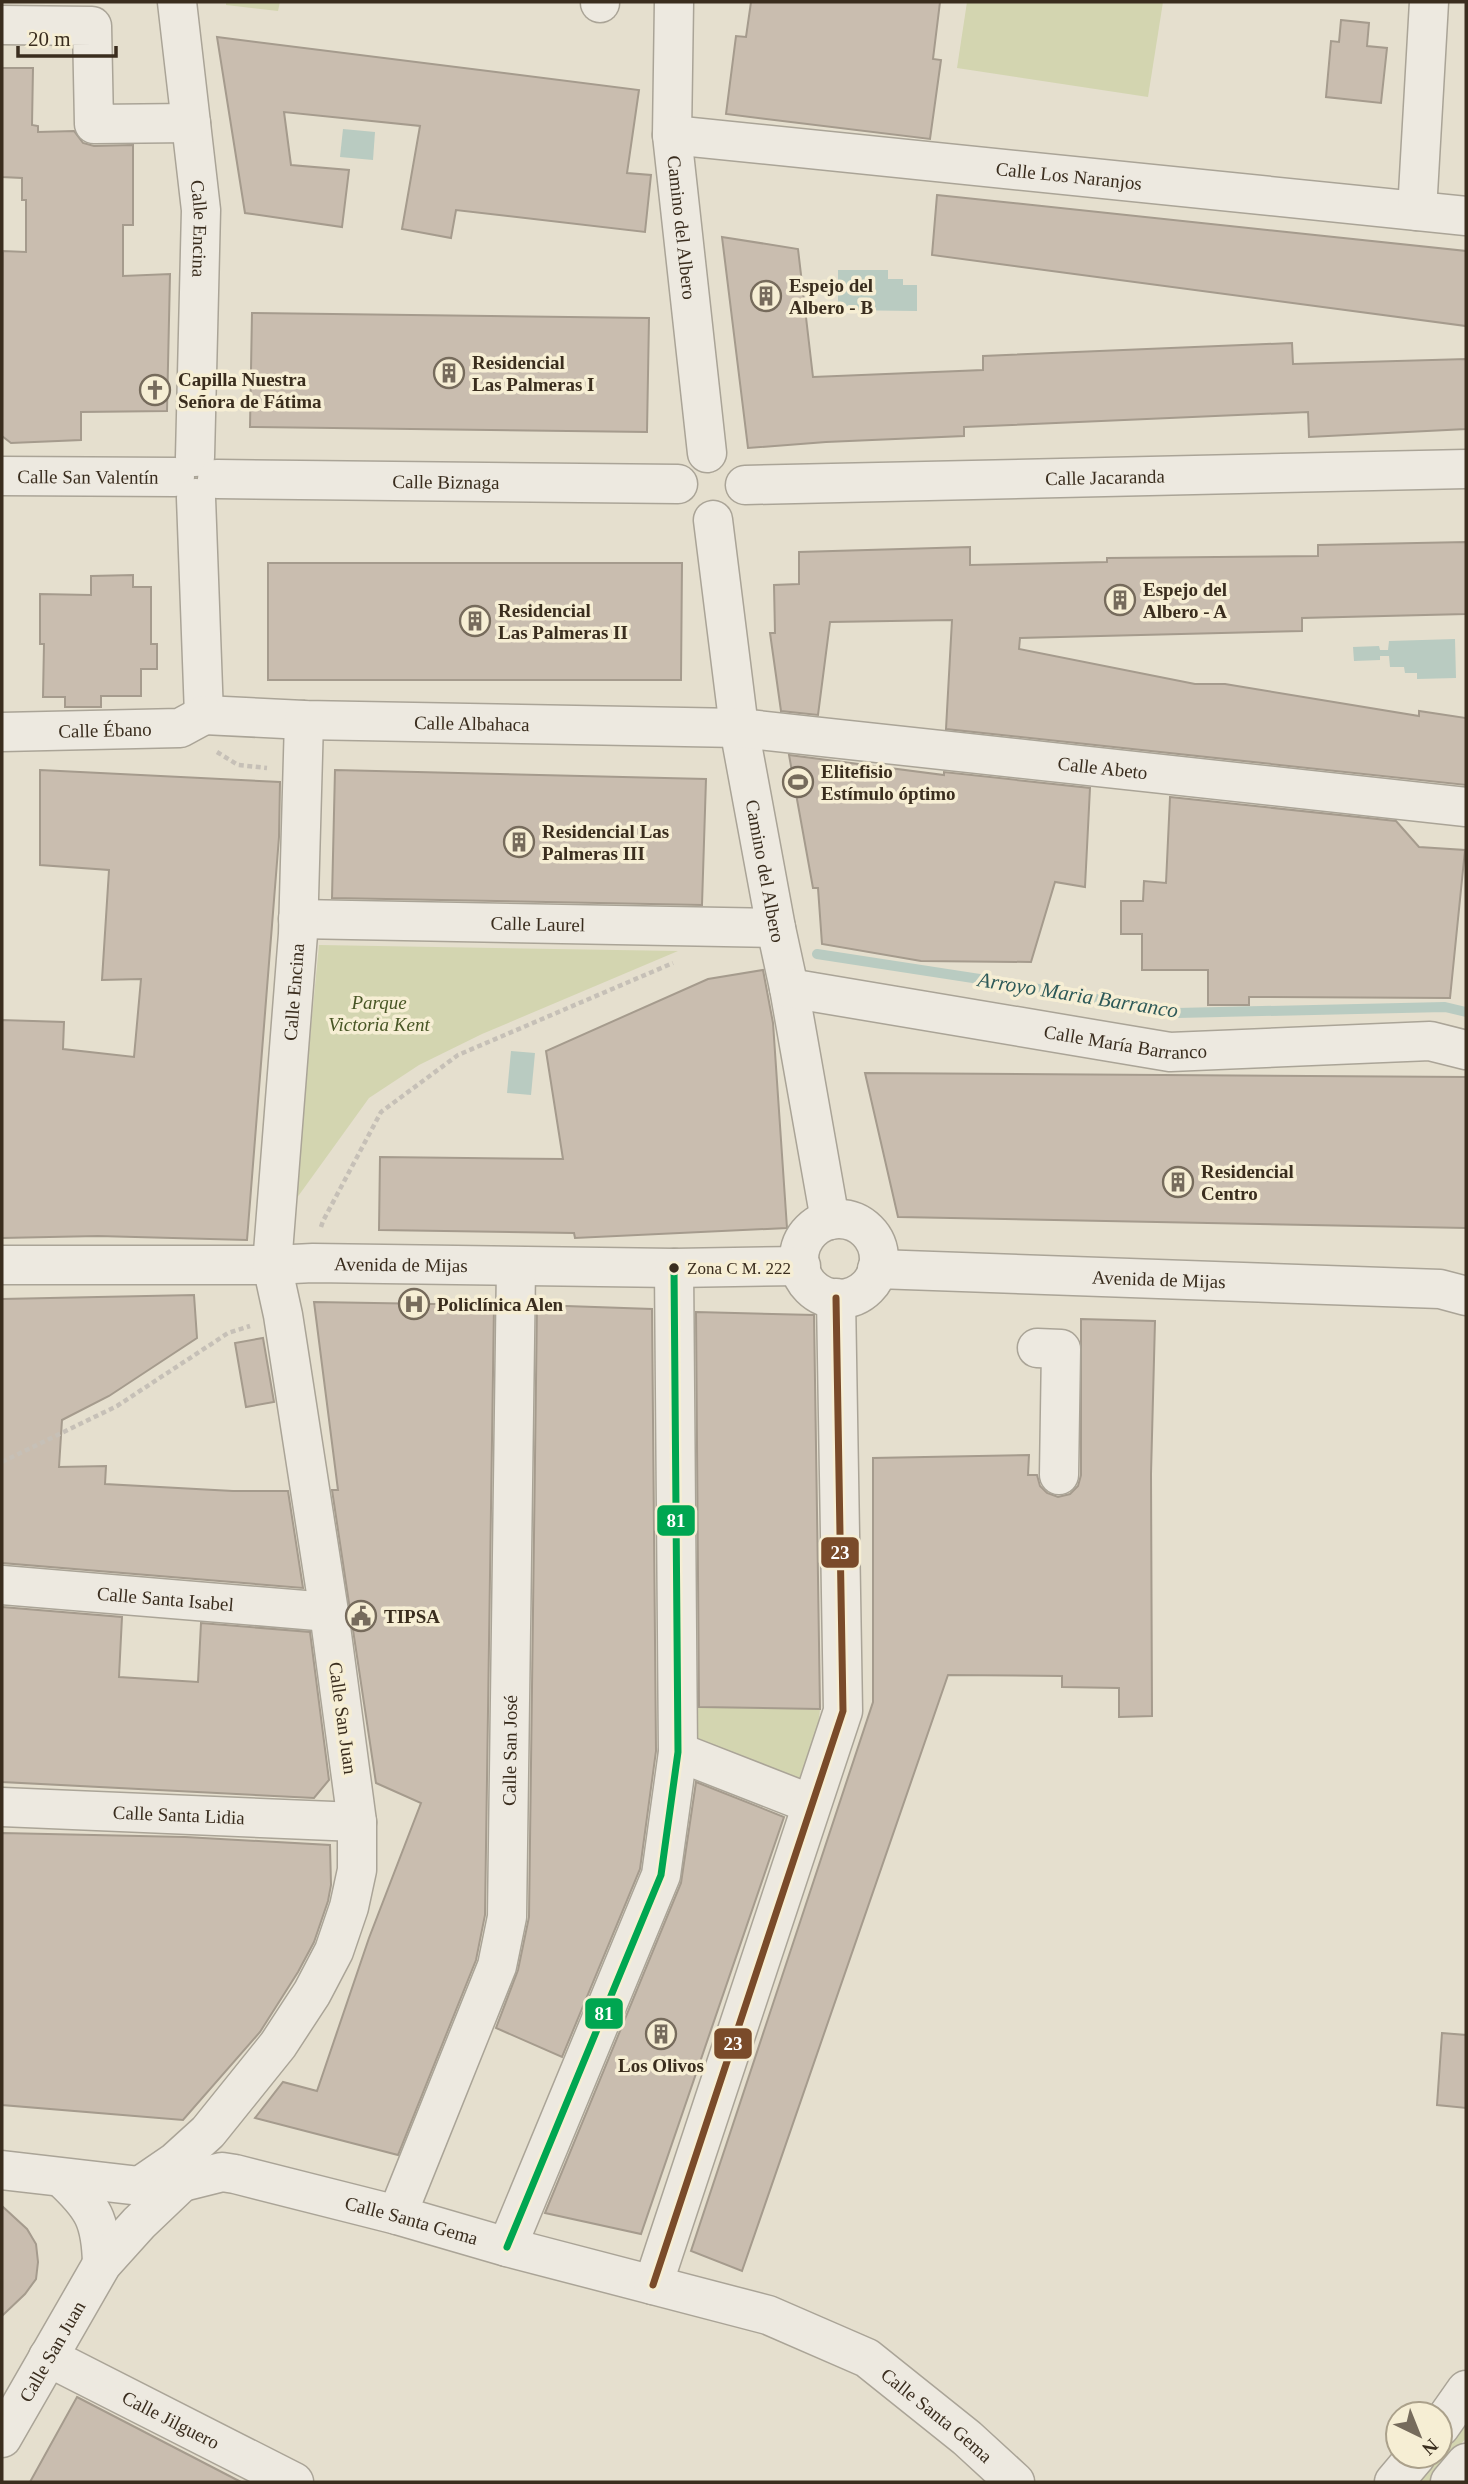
<svg xmlns="http://www.w3.org/2000/svg" width="1468" height="2484" font-family="'Times New Roman',serif">
<rect width="100%" height="100%" fill="#e5dfce"/>
<g fill="#d3d5b0">
<path d="M226 2H280L278 11 226 5Z"/>
<path d="M967 2H1163L1148 97 957 68Z"/>
<path d="M319 945 678 951 482 1034 419 1065 369 1098 294 1202Z"/>
<path d="M693 1706 820 1709 818 1729 799 1779 693 1749Z"/>
<path d="M1466 2415V2438L1429 2482H1412L1436 2456H1440V2451Z"/>
</g>
<g fill="#b9cbc1">
<path d="M343 129 375 132 373 160 340 157Z"/>
<path d="M838 270H888V279H903V285H917V311L838 310Z"/>
<path d="M1455 639 1456 678 1417 679V673H1405L1404 667H1390L1389 656H1380V660L1354 661 1353 647 1379 646 1380 650H1388L1389 641Z"/>
<path d="M511 1051 535 1053 531 1095 507 1093Z"/>
</g>
<g fill="none" stroke-linecap="round" stroke-linejoin="round">
<path stroke="#b9cbc1" stroke-width="10" d="M817 954 986 980 1177 1013 1445 1007 1466 1012"/>
</g>
<g fill="#c9bdaf" stroke="#a59b8d" stroke-width="2">
<path d="M751 2H940L933 59 941 60 930 139 726 114 736 36 746 37Z"/>
<path d="M1341 20 1369 23 1367 46 1387 48 1381 103 1326 97 1331 41 1339 42Z"/>
<path d="M217 37 639 90 627 173 651 175 645 232 456 210 451 238 402 229 420 126 284 112 291 165 349 170 342 227 245 213Z"/>
<path d="M2 68H33L32 125 38 126V132L74 131 83 143 94 146 133 145V225H123V276L170 274 167 411 81 412V440L11 443 2 436 3 251 26 252V200H22V178L2 177Z"/>
<path d="M937 195 1466 251V326L932 255Z"/>
<path d="M722 237 798 249 813 377 983 370V356L1292 343 1293 364 1466 359V429L1309 437 1308 412 964 427V436L826 442 748 448Z"/>
<path d="M252 313 649 318 647 432 250 427Z"/>
<path d="M1466 542V614L1302 618V631L1020 638 1019 649 1195 684H1225L1419 716V711L1466 718V785L946 729 952 620 830 622 818 715 781 711 770 633H775L774 585 799 584V552L970 547V565L1107 562V558L1318 556V545Z"/>
<path d="M268 563H682L681 680H268Z"/>
<path d="M133 575V587H151V644H157V669H141V696H101V707H65V697H43L44 644H40V594L91 595V576Z"/>
<path d="M789 755 944 775V772L1090 788 1085 887 1055 882 1031 962 921 961 822 944 818 888H813Z"/>
<path d="M40 770 280 782 279 837 247 1240 98 1236 2 1238V1020L64 1022 63 1049 134 1057 141 979 102 980 109 870 40 865Z"/>
<path d="M335 770 706 779 702 905 332 898Z"/>
<path d="M1170 797 1396 821 1419 847 1465 850 1450 998 1249 997V1005H1208V970H1142V934H1121V901H1143L1144 881 1166 883Z"/>
<path d="M763 970 773 1023 787 1228 575 1238 574 1233 379 1230 380 1157 563 1159 546 1051 708 979Z"/>
<path d="M865 1073 1466 1077V1228L898 1217Z"/>
<path d="M194 1295 197 1338 109 1396 62 1420 59 1467 106 1466 105 1484 233 1491H288L303 1588 2 1563V1299Z"/>
<path d="M314 1302 494 1305 485 1915 476 1960 398 2155 255 2118 283 2082 317 2091 369 1938 421 1803 376 1783 332 1490H338Z"/>
<path d="M537 1305 652 1309 656 1751 640 1869 562 2057 496 2028 518 1970 529 1917Z"/>
<path d="M696 1312 814 1315 820 1709 699 1707Z"/>
<path d="M1081 1319 1155 1321 1151 1474 1152 1716 1119 1717V1688L1062 1687V1676L948 1675 742 2271 691 2251 873 1702V1458L1029 1455 1028 1475H1037L1040 1486 1047 1493 1058 1497 1070 1494 1078 1486 1081 1475Z"/>
<path d="M263 1338 274 1402 246 1407 235 1343Z"/>
<path d="M2 1607 122 1617 119 1677 198 1682 201 1623 310 1632 329 1780 314 1798 2 1782Z"/>
<path d="M696 1782 784 1817 641 2234 545 2213 681 1883Z"/>
<path d="M2 1833 185 1837 330 1845 331 1885 328 1901 314 1942 298 1972 260 2032 183 2120 2 2105Z"/>
<path d="M1442 2033 1466 2035V2108L1437 2105Z"/>
<path d="M2 2206 27 2229 36 2244 38 2262 36 2279 25 2294 2 2316Z"/>
<path d="M77 2397 241 2482H30Z"/>
</g>
<g fill="none" stroke-linecap="round" stroke-linejoin="round">
<g stroke="#aaa497" stroke-width="41">
<g id="minor">
<path id="s1" d="M177 2 201 210 195 457"/>
<path id="s2" d="M674 2 672 135 707 453"/>
<path d="M600 3V2"/>
<path d="M2 25 92 26 94 124 191 123"/>
<path id="s3" d="M672 135 1466 216"/>
<path d="M1417 211 1429 2"/>
<path id="s4" d="M2 476 175 477"/>
<path id="s5" d="M217 479 678 484"/>
<path id="s6" d="M745 485 1466 469"/>
<path d="M196 498 204 715"/>
<path id="s7" d="M713 520 739 728 776 928 789 988 830 1220"/>
<path id="s8" d="M204 715 304 720 739 728 1466 807"/>
<path id="s9" d="M2 732 180 728 204 715"/>
<path id="s10" d="M298 919 776 928"/>
<path id="s11" d="M789 988 1170 1052 1430 1041 1466 1050"/>
<circle cx="839" cy="1259" r="40"/>
<path id="s12" d="M2 1265H272L313 1263 674 1268 801 1266"/>
<path id="s13" d="M877 1269 1440 1289 1466 1296"/>
<path d="M1037 1348 1061 1349 1059 1475"/>
<path id="s14" d="M2 1585 329 1612"/>
<path d="M678 1752 811 1804"/>
<path id="s15" d="M2 1807 357 1822"/>
<path id="s16" d="M2 2170 140 2186 182 2182 222 2172 235 2174 397 2215 507 2247 768 2315 867 2358 967 2438 1015 2482"/>
<path d="M62 2178C93 2207 101 2220 102 2264"/>
<path id="s17" d="M140 2186 175 2162 208 2132 278 2045 312 1993 334 1951 349 1907 357 1870V1822L329 1612 283 1315 272 1265 298 934 304 720"/>
<path id="s18" d="M397 2215 497 1966 507 1917 516 1267"/>
<path d="M507 2247 661 1875 678 1752 674 1268"/>
<path d="M653 2285 843 1711 836 1298"/>
<path id="s19" d="M48 2357 294 2482"/>
<path d="M1440 2427 1466 2390"/>
<path id="s20" d="M2 2438 102 2264 139 2223 182 2182"/>
<path d="M1394 2482 1416 2456"/>
<path d="M1450 2482 1466 2463"/>
</g>
</g>
<g stroke="#c6c0b7" stroke-width="4.5" stroke-dasharray="5 3.5" stroke-linecap="butt">
<path d="M217 752 238 765 267 768"/>
<path d="M321 1227 323 1221 381 1112 458 1055 673 963"/>
<path d="M2 1462 117 1406 228 1333 250 1326"/>
</g>
<use href="#minor" stroke="#ede9e0" stroke-width="38"/>
<g stroke="#f6eed4" stroke-width="12">
<path id="bus-1" d="M507 2247 661 1875 678 1752 674 1268"/>
</g>
<g stroke="#f6eed4" stroke-width="12">
<path id="bus-2" d="M653 2285 843 1711 836 1298"/>
</g>
<use href="#bus-1" stroke="#00a651" stroke-width="7"/>
<use href="#bus-2" stroke="#7a4b2a" stroke-width="7"/>
</g>
<defs>
<g id="building-ring" transform="scale(1.575)"><circle r="9.5" fill="#f6eed4" stroke="#766b5c" stroke-width="1.5"/><path d="M-4-6H4V6H1V3H-1V6H-4ZM-2.5-4.3h1.7v1.8h-1.7ZM.8-4.3h1.7v1.8H.8ZM-2.5-1h1.7V.8h-1.7ZM.8-1h1.7V.8H.8Z" fill="#766b5c"/></g>
<g id="church-ring" transform="scale(1.575)"><circle r="9.5" fill="#f6eed4" stroke="#766b5c" stroke-width="1.5"/><path d="M-1.2-6h2.4v3.5h3.3v2.4h-3.3V6h-2.4V-.1h-3.3v-2.4h3.3Z" fill="#766b5c"/></g>
<g id="stadium-ring" transform="scale(1.575)"><circle r="9.5" fill="#f6eed4" stroke="#766b5c" stroke-width="1.5"/><path d="M0-5a6.5 5 0 1 0 0 10a6.5 5 0 1 0 0-10ZM-3.5-1.8h7v3.6h-7Z" fill="#766b5c"/></g>
<g id="hospital-ring" transform="scale(1.575)"><circle r="9.5" fill="#f6eed4" stroke="#766b5c" stroke-width="1.5"/><path d="M-5-5h3v3.5h4V-5h3V5h-3V1.5h-4V5h-3Z" fill="#766b5c"/></g>
<g id="civic-ring" transform="scale(1.575)"><circle r="9.5" fill="#f6eed4" stroke="#766b5c" stroke-width="1.5"/><path d="M-.6-6.5H3V-4.5H.6V-3L4-1V1h2V6H-6V1h2V-1L-.6-3ZM-1.2 2.5V6h2.4V2.5Z" fill="#766b5c"/></g>
</defs>
<g fill-rule="evenodd">
<use href="#building-ring" x="766" y="296"/>
<use href="#building-ring" x="449" y="373"/>
<use href="#church-ring" x="155" y="390"/>
<use href="#building-ring" x="1120" y="600"/>
<use href="#building-ring" x="475" y="621"/>
<use href="#stadium-ring" x="798" y="782"/>
<use href="#building-ring" x="519" y="842"/>
<use href="#building-ring" x="1178" y="1182"/>
<use href="#hospital-ring" x="414" y="1304"/>
<use href="#civic-ring" x="361" y="1616"/>
<use href="#building-ring" x="661" y="2034"/>
</g>
<circle fill="#3a2d1e" stroke="#f6eed4" stroke-width="2.5" cx="674" cy="1268" r="6"/>
<g text-anchor="middle" dominant-baseline="central" stroke-width="7" stroke-linejoin="round" paint-order="stroke">
<g font-size="17" fill="#3a2d1e" stroke="#f6eed4" text-anchor="start">
<text x="687" y="1268">Zona C M. 222</text>
</g>
<g font-size="19" fill="#3a2d1e" stroke="#f6eed4">
<text stroke="none"><textPath href="#s3" startOffset="399">Calle Los Naranjos</textPath></text>
<text stroke="none"><textPath href="#s2" startOffset="226">Camino del Albero</textPath></text>
<text stroke="none"><textPath href="#s1" startOffset="228">Calle Encina</textPath></text>
<text stroke="none"><textPath href="#s4" startOffset="86">Calle San Valentín</textPath></text>
<text stroke="none"><textPath href="#s6" startOffset="360">Calle Jacaranda</textPath></text>
<text stroke="none"><textPath href="#s5" startOffset="229">Calle Biznaga</textPath></text>
<text stroke="none"><textPath href="#s8" startOffset="268">Calle Albahaca</textPath></text>
<text stroke="none"><textPath href="#s9" startOffset="103">Calle Ébano</textPath></text>
<text stroke="none"><textPath href="#s8" startOffset="901">Calle Abeto</textPath></text>
<text stroke="none"><textPath href="#s7" startOffset="355">Camino del Albero</textPath></text>
<text stroke="none"><textPath href="#s10" startOffset="240">Calle Laurel</textPath></text>
<text stroke="none"><textPath href="#s17" startOffset="1278">Calle Encina</textPath></text>
<text stroke="none"><textPath href="#s11" startOffset="341">Calle María Barranco</textPath></text>
<text stroke="none"><textPath href="#s12" startOffset="399">Avenida de Mijas</textPath></text>
<text stroke="none"><textPath href="#s13" startOffset="282">Avenida de Mijas</textPath></text>
<text stroke="none"><textPath href="#s14" startOffset="164">Calle Santa Isabel</textPath></text>
<text transform="translate(343 1718) rotate(82)">Calle San Juan</text>
<text stroke="none"><textPath href="#s18" startOffset="485">Calle San José</textPath></text>
<text stroke="none"><textPath href="#s15" startOffset="177">Calle Santa Lidia</textPath></text>
<text stroke="none"><textPath href="#s16" startOffset="418">Calle Santa Gema</textPath></text>
<text stroke="none"><textPath href="#s20" startOffset="100">Calle San Juan</textPath></text>
<text stroke="none"><textPath href="#s16" startOffset="985">Calle Santa Gema</textPath></text>
<text stroke="none"><textPath href="#s19" startOffset="138">Calle Jilguero</textPath></text>
</g>
<g font-size="19" font-weight="bold" fill="#3a2d1e" stroke="#f6eed4" text-anchor="start">
<text x="789" y="285">Espejo del<tspan x="789" dy="22">Albero - B</tspan></text>
<text x="472" y="362">Residencial<tspan x="472" dy="22">Las Palmeras I</tspan></text>
<text x="178" y="379">Capilla Nuestra<tspan x="178" dy="22">Señora de Fátima</tspan></text>
<text x="1143" y="589">Espejo del<tspan x="1143" dy="22">Albero - A</tspan></text>
<text x="498" y="610">Residencial<tspan x="498" dy="22">Las Palmeras II</tspan></text>
<text x="821" y="771">Elitefisio<tspan x="821" dy="22">Estímulo óptimo</tspan></text>
<text x="542" y="831">Residencial Las<tspan x="542" dy="22">Palmeras III</tspan></text>
<text x="1201" y="1171">Residencial<tspan x="1201" dy="22">Centro</tspan></text>
<text x="437" y="1304">Policlínica Alen</text>
<text x="384" y="1616">TIPSA</text>
<text x="661" y="2065" text-anchor="middle">Los Olivos</text>
</g>
<g font-size="19" font-style="italic" fill="#485625" stroke="#f6eed4">
<text x="379" y="1002">Parque<tspan x="379" dy="22">Victoria Kent</tspan></text>
</g>
<g font-size="21" font-style="italic" fill="#2d5958" stroke="#f6eed4">
<text transform="translate(1078 995) rotate(9)">Arroyo Maria Barranco</text>
</g>
</g>
<g stroke="#f6eed4" stroke-width="2.5">
<rect x="656" y="1504" width="40" height="33" rx="7" fill="#00a651"/>
<rect x="820" y="1536" width="40" height="33" rx="7" fill="#7a4b2a"/>
<rect x="584" y="1997" width="40" height="33" rx="7" fill="#00a651"/>
<rect x="713" y="2027" width="40" height="33" rx="7" fill="#7a4b2a"/>
</g>
<g font-size="19" text-anchor="middle" font-weight="bold" fill="#fff">
<text x="676" y="1527">81</text>
<text x="840" y="1559">23</text>
<text x="604" y="2020">81</text>
<text x="733" y="2050">23</text>
</g>
<rect width="1468" height="2484" fill="none" stroke="#3a2d1e" stroke-width="7"/>
<g transform="translate(1419 2435) rotate(137)"><circle r="33" fill="#f6eed4" stroke="#aba18b" stroke-width="2"/>
<path d="M0-5L12 26L0 18L-12 26Z" fill="#766b5c"/>
<text y="-10" font-size="19" font-weight="bold" text-anchor="middle" fill="#3a2d1e">N</text>
</g>
<path d="M18 46v10h98v-10" fill="none" stroke="#3a2d1e" stroke-width="3.5"/>
<text x="28" y="46" font-size="21" fill="#3a2d1e" stroke="#f6eed4" stroke-width="5" paint-order="stroke">20 m</text>
</svg>
